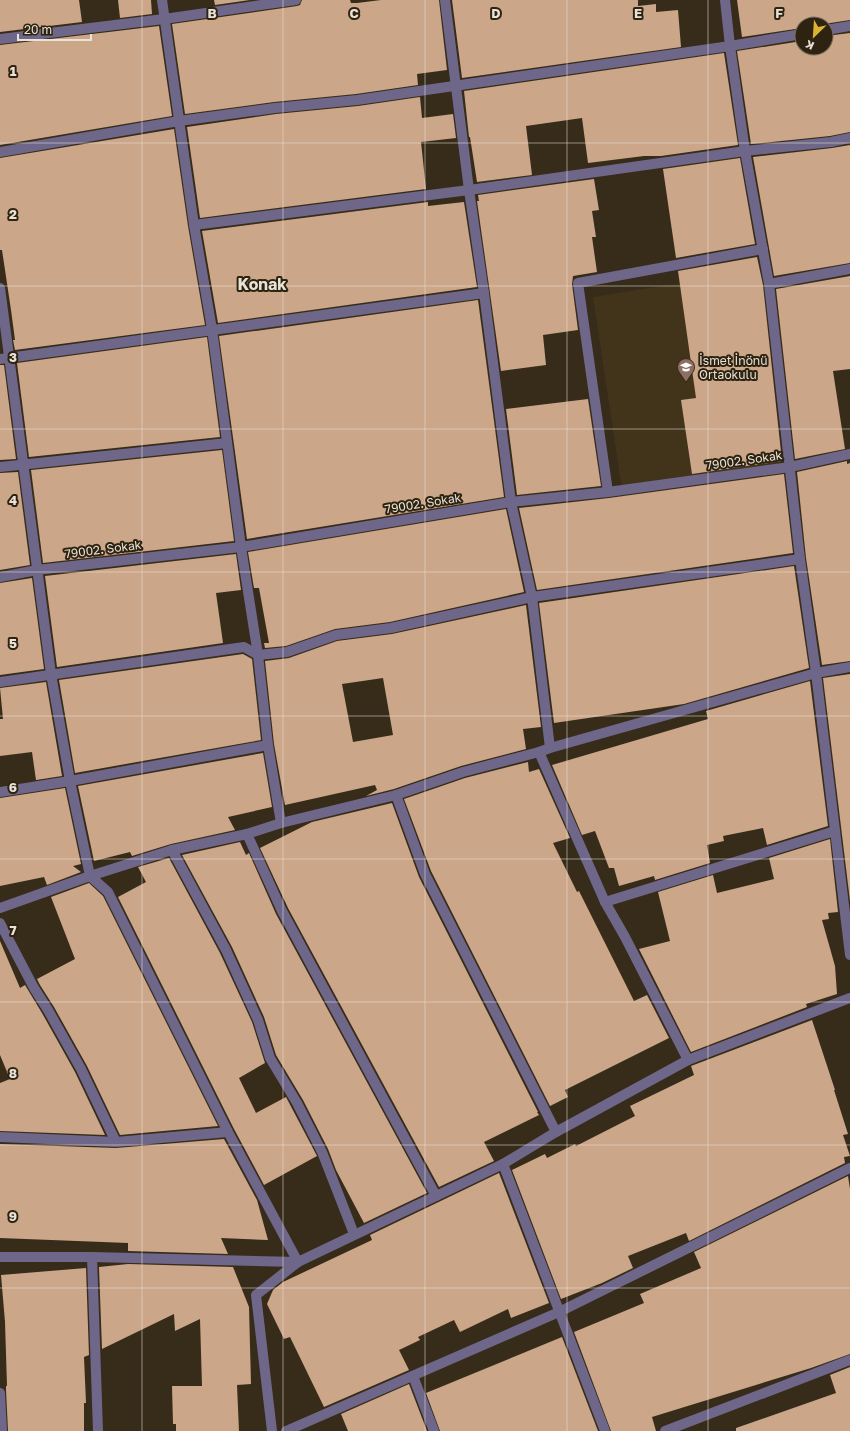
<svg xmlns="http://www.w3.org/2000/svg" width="850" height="1431" font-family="'Golos Text',sans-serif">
<rect width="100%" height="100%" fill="#372c1a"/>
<path fill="#42341b" d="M752 272 778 467 622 489 593 297Z"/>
<g fill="#cba688" fill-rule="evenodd">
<path d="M0 0H79L82 22 0 32Z"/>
<path d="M118 0H151L152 14 120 18Z"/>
<path d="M214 0H250L215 5Z"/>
<path d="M302 0H350L351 3H357L381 0H439L447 70 417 74 418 85 356 94 274 102 185 114 172 24 297 6 300 5Z"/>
<path d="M452 0H638V6L656 4V12L678 10 681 47 462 78Z"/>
<path d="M737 0H850V20L824 24H802V28L742 37Z"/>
<path d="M159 26 172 116 0 145V45Z"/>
<path d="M850 33V132L830 136 751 144 737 51 802 41V48H826V36Z"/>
<path d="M724 53 738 145 661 156H644L588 163 582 118 526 126 532 175 477 182 470 137H469L464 91Z"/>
<path d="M420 97 422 118 453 114 456 138 421 142 426 189 200 218 187 127 276 114 358 106Z"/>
<path d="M174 129 188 226 205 325 15 350 13 340H15L11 310 2 250H0V158Z"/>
<path d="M850 145V263L774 276 753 157 832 148Z"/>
<path d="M740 158 755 244 676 258 663 169Z"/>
<path d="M594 179 599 210 592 211 596 237H592L597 272 573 276 572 284 578 330 543 335 546 365 501 371 477 201H479L478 195Z"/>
<path d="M428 202V206L464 202 477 287 218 323 202 231Z"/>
<path d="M757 257 763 285 782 461 692 474 681 400 696 398 678 271Z"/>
<path d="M850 276V369L833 371 845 449 795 459 776 289Z"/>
<path d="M478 300 504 497 247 539 219 336Z"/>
<path d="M207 337 220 437 29 457 17 363Z"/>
<path d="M0 365H4L16 459 0 460Z"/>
<path d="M588 399 601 486 517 495 506 409Z"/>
<path d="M222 450 234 541 43 563 31 470Z"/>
<path d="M847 461V464L850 463V661L822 665 806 558 797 472Z"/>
<path d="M18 472 30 565 0 570V473Z"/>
<path d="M784 474 793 553 537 590 519 508 609 498Z"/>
<path d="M506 509 524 592 390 622 335 629 286 646 265 648 264 643H269L259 588H254L248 552Z"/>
<path d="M236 554 241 590 216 593 223 643 57 667 45 576Z"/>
<path d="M794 566 809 668 684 704 554 723 539 603Z"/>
<path d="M32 578 44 669 0 675V583Z"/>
<path d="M526 605 541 727 523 729 526 749 461 766 394 789 366 796 377 790 375 785 285 805 274 744 265 661 289 658 337 641 392 634ZM383 678 393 735 353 742 342 684Z"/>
<path d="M243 654 252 659 261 740 75 773 59 680Z"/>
<path d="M850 674V901L823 678Z"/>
<path d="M810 681 828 826 767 845 763 828 723 836 724 841 707 845 710 863 655 880 654 876 619 886 614 868H609L595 831 582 835 552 765 708 719 706 711Z"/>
<path d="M46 682 62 776 36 780 32 752 0 756V719H3L0 688Z"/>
<path d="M263 753 272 807 228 817 235 830 171 844 132 856 130 852 94 861 78 786Z"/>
<path d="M528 762 529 772 539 769 570 838 553 843 577 892 579 891 634 1001 647 995 669 1038 565 1090 568 1097 550 1106 431 871 404 799 465 778Z"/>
<path d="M65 788 81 864 73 866 81 872 47 885 44 877 0 886V798Z"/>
<path d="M392 803 419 877 538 1112H537L539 1115 484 1142 494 1161 439 1187 288 908 260 848 312 822Z"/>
<path d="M830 839 838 912 828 913 829 919 822 920 835 966 837 994 806 1004 807 1007 691 1052 639 949 670 941 658 892 713 875 717 893 774 879 769 858Z"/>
<path d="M240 842 246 855 249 853 276 914 427 1193 364 1223 336 1170 328 1149 303 1100 276 1055 264 1017 232 947 182 855Z"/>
<path d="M169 858 220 953 252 1022 265 1063 239 1078 256 1113 286 1097 317 1156 264 1185 234 1129 118 897 146 882 138 867Z"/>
<path d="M89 883 103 896 218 1126 120 1135 87 1066 54 1007 40 985 37 979 75 959 51 897Z"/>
<path d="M0 941 20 988 25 985 42 1013 75 1072 105 1135 0 1131V1083L10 1079 0 1055Z"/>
<path d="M812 1020 835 1090H834L848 1134 843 1135 850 1156 844 1157 845 1163 689 1241 686 1233 628 1256 633 1268 602 1283 561 1299 512 1170 545 1154 547 1158 575 1144 576 1146 635 1116 630 1106 694 1075 691 1066Z"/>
<path d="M224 1139 257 1200 268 1240 221 1238 228 1254 128 1251V1243L0 1238V1144L116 1148Z"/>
<path d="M499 1173 549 1303 511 1318 508 1309 460 1332 454 1320 418 1337 420 1340 399 1350 409 1370 324 1407 290 1337 284 1339 267 1304 273 1290 283 1282 372 1240 370 1235Z"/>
<path d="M848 1176 850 1189V1354L811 1368 652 1417 656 1431H611L574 1332 644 1303 640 1294 701 1268 694 1252Z"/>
<path d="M128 1264 233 1267 249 1307 251 1384 237 1385 239 1431H176V1424H173L172 1386H202L200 1319 175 1331 174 1314 102 1349 99 1267Z"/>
<path d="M86 1268 89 1355 84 1357 86 1403H84V1431H8L6 1390V1386H7L5 1322 1 1275Z"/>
<path d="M562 1337 598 1431H440L426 1393Z"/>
<path d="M850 1367V1431H736V1428L836 1393 830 1375Z"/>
<path d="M409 1384 427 1431H348L341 1414Z"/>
</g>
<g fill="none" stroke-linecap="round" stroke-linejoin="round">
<g stroke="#6f6789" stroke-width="10">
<path d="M162 0 194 225 212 329 241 547 258 655 268 745 281 823"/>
<path d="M445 0 469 190 484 293 511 502 532 597 550 748"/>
<path d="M725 0 730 46 745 151 769 284 800 559 816 673 850 955"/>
<path d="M826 30 850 26"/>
<path d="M0 39 164 19 296 0"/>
<path d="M0 152 179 121 275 108 357 100 730 46 802 34"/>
<path d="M194 225 469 190 745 151 831 142 850 138"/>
<path d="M769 284 850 269"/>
<path d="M0 288 51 674 70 781 90 876 108 892 228 1132 298 1262 92 1257H0"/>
<path d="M0 359 484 293"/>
<path d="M0 467 227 443"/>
<path d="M608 492 578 283 763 249"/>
<path d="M0 577 37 570 241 547 511 502 608 492 790 467 850 454"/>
<path d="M0 682 244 647 258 655 287 652 336 635 391 628 532 597 800 559"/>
<path d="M539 752 605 902 625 937 688 1060"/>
<path d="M0 792 70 781 268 745"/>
<path d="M396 795 425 874 556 1132"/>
<path d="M247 834 282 911 436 1196"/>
<path d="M172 850 226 950 258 1020 270 1058 297 1103 322 1152 354 1234"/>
<path d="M605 902 835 831"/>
<path d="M0 908 90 876 172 850 247 834 281 823 396 795 463 772 539 752 550 748 816 673 850 667"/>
<path d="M0 923 34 988 48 1010 81 1069 116 1142"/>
<path d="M0 1137 116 1142 228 1132"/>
<path d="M503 1164 605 1431"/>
<path d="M92 1257 98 1431"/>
<path d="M413 1376 434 1431"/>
<path d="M0 1393 2 1431"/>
<path d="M272 1431 256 1295 298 1262 503 1164 556 1132 688 1060 850 998"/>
<path d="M286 1431 559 1312 850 1168"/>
<path d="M665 1431 850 1360"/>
</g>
</g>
<path fill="none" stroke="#e9e2d7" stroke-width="1" stroke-opacity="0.55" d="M142 0V1431M283 0V1431M425 0V1431M567 0V1431M708 0V1431M0 143H850M0 286H850M0 429H850M0 572H850M0 716H850M0 859H850M0 1002H850M0 1145H850M0 1288H850"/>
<defs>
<g id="school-pin" transform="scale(0.9)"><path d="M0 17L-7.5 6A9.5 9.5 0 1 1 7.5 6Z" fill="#8d6e63" stroke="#2d2310"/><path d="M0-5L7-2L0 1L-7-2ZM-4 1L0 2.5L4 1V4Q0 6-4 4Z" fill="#fff"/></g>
</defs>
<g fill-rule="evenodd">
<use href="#school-pin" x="686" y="367"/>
</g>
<g text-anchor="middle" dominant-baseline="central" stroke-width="4" stroke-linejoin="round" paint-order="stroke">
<g font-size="12" fill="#e9e2d7" stroke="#2d2310" text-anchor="start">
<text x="699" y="360">İsmet İnönü<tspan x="699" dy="14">Ortaokulu</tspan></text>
</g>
<g font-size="12" fill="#e9e2d7" stroke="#2d2310">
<text transform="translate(744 460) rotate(-8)">79002. Sokak</text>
<text transform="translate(423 503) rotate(-9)">79002. Sokak</text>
<text transform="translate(103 549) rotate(-7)">79002. Sokak</text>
</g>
<g font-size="16" font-weight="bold" fill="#e9e2d7" stroke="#2d2310">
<text x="262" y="284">Konak</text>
</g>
</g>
<g font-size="13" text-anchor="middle" font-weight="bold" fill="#e9e2d7" stroke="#2d2310" stroke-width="4" stroke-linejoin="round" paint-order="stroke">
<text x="212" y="18">B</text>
<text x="354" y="18">C</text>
<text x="496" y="18">D</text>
<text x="638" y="18">E</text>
<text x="779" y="18">F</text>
<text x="13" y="76">1</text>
<text x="13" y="219">2</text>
<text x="13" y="362">3</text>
<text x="13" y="505">4</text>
<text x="13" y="648">5</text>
<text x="13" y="792">6</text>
<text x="13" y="935">7</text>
<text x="13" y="1078">8</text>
<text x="13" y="1221">9</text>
</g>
<g transform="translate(814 36) rotate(205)"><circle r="19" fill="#2d2310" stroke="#786f60"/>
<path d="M0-3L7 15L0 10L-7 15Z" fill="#dcb233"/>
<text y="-6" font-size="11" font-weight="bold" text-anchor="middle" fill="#e9e2d7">K</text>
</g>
<path d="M18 34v6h73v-6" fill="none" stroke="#e9e2d7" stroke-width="2"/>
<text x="24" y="34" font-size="12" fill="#e9e2d7" stroke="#2d2310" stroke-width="3" paint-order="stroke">20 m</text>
</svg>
